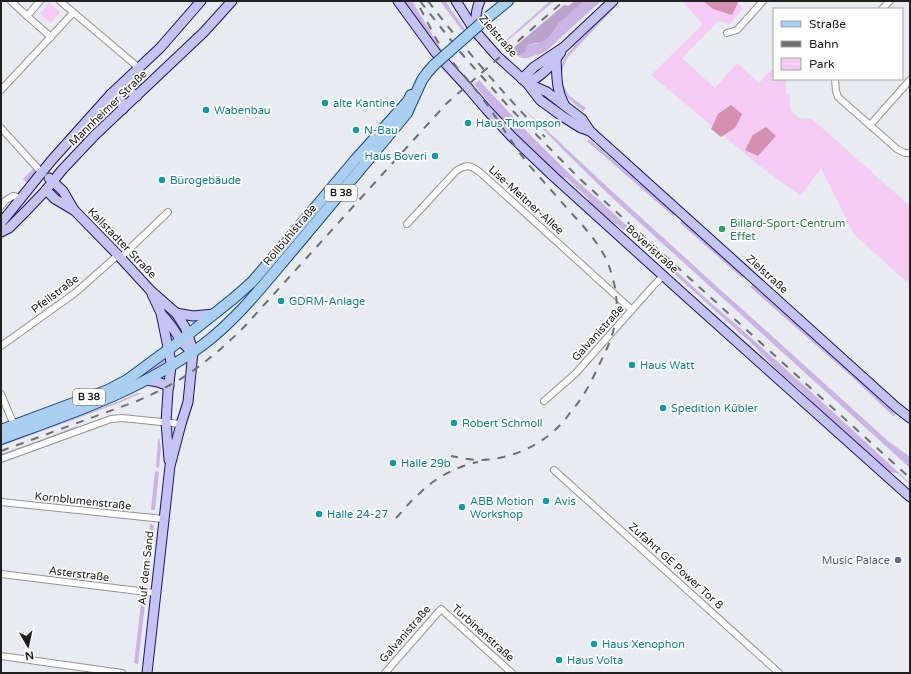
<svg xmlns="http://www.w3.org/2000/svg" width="911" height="674" font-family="'Varela Round',sans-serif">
<rect width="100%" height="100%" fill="#e8ebf0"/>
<g fill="#c9b4e3">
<path d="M403 1H412L444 54 420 24 410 13Z"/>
<path d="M440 1H446L451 10 470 36 468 38Z"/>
<path d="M550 1H554L506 42 505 43 504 42Z"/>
<path d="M582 1H601L545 52 528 58H522L518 56 525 52V48L528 45 536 44 550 36 559 23 583 2Z"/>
<path d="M614 6 615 7 568 57 565 62 562 72V83L569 96 586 108 583 111 568 98 562 87 560 70 563 62 566 56 576 44Z"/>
<path d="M479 80 534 139 578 182 600 201 711 303 738 326 820 400 910 483V484L897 473 889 472 871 456 845 432 827 417 798 388 783 376 751 343 632 236 606 217 588 201 589 199 565 177 563 179 527 145 507 125 474 84Z"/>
<path d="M523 108 604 184 724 293 772 336 888 441 910 457V468L619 204C586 173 554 141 523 108Z"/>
<path d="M589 139 675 214 673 216 587 141Z"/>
<path d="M34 168 37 172 27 183 23 179Z"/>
<path d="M682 220 744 275 742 278 680 223Z"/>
<path d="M753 284 861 382 896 415 893 416 850 375 750 287Z"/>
<path d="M164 359H166V365L151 373V369Z"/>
<path d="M137 393H141L119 403 1 446V442L115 403Z"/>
<path d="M77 426 78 428 1 456V454L38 441Z"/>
<path d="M159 438 161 447 159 468 156 467 158 440Z"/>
<path d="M155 471 159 472 155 510H151Z"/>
<path d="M150 524 154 525 147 585H143Z"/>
<path d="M142 595 146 596 138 664 134 663Z"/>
</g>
<path fill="#bba2ca" d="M575 1H582L583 2 559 23 550 36 544 41 528 45 525 48V52L518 56 511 50 564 5 568 6Z"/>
<g fill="#f4cbf3">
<path d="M682 1H734L740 5 743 9 730 24 718 21 682 58 715 88 737 63 759 83 774 67V79H786V94H789L791 111 799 118 812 119 910 206V285L854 234 821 168 801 196 761 167 651 75 703 24Z"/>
<path d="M49 2 60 12 51 23 40 14Z"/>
</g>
<g fill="#d590af">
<path d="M703 1H736L738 3 732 15 713 9Z"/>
<path d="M731 105 742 114 735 128 721 137 711 129 718 114Z"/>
<path d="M766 127 776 136 758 156 745 150 753 135Z"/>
</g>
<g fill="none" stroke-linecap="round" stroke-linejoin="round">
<g stroke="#949494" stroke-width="8">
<g id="street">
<path d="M11 1 27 16 51 37"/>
<path d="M60 1 139 68"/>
<path d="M882 9 890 1"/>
<path d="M27 16 40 1"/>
<path d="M727 33 737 30 763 1"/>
<path d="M835 79 836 91 838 97 897 149 905 153H910"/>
<path d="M1 90 73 13"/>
<path d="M870 125 910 80"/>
<path d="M1 128 42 173"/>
<path d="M1 206 6 200 13 196 21 198"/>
<path d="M407 224 456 171C468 163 472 166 482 174L632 310"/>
<path d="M120 258 168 212"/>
<path d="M1 346 75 293 118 255"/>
<path d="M1 394 14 425"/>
<path d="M544 401 575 374 653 286 663 276"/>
<path d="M1 459 111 419 122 418 181 424"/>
<path d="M554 470 779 673"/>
<path d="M1 502 163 519"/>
<path d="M1 574 155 593"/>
<path d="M1 656 122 673"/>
<path d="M385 673 441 609 512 673"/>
</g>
</g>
<g stroke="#16136c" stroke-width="11">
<g id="secondary">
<path d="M398 1 436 53 469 89 487 110 512 137 553 176 679 290 910 497"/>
<path d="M456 1 475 31 497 56 527 83 540 100 562 116 581 128 590 131"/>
<path d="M475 31C476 20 475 10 480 1"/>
<path d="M556 59C557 76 556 89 564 104"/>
<path d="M132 75C129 84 126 92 137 96"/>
<path d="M522 79 534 67 564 47 613 1"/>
<path d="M527 83 547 92 565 106 582 119 590 131 896 407 910 418"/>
<path d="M527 83C541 77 552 65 561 52"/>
<path d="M111 94C120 94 122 100 123 109"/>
<path d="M49 178 63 191 74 210"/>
<path d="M46 190 55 199 75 211 118 255 151 291 176 313 185 327 188 334 193 352 188 402 181 424 170 466 147 673"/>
<path d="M1 223 51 161 111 94 160 48 201 1"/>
<path d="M1 232 9 228 26 211 46 190 62 170 95 135 204 32 232 1"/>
<path d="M152 294 161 313 171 362V366L168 391 166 422 169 460"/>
<path d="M176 313 193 316 214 314"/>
<path d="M162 315C166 319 169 323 172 327 180 338 181 344 193 352"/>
<path d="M147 380 158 382 169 386"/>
</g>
</g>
<g stroke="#12438a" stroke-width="12">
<g id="primary">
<path d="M487 18 508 1"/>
<path d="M1 430 87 398 108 390 127 380 146 366 180 341 234 298 252 282 271 260 355 160 408 101 411 95"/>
<path d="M1 439C72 413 142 390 204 344 238 318 265 283 293 250 328 208 363 166 398 124L407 113 422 80 427 73 434 65"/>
</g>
</g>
<use href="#street" stroke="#fff" stroke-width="6"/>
<use href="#secondary" stroke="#c3c4f3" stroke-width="9"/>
<use href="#primary" stroke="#abcff1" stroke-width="10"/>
<g stroke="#6e6e6e" stroke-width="2" stroke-dasharray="8 8" stroke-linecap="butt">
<path d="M420 1 461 53 508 106 580 179 910 478"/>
<path d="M428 1C464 48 504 94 545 137"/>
<path d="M420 8C429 24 436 42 448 56 459 71 472 84 483 99 499 121 512 144 529 165 544 182 559 199 574 216 584 227 594 238 601 250 607 259 610 268 613 279 622 314 614 336 598 367 593 378 587 390 580 400 576 406 571 411 567 417 547 443 514 459 481 460 471 460 461 458 451 456"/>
<path d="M1 451 137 401C151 395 165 388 179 380 203 365 224 347 244 327L447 103 564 1"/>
<path d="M396 518C404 510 411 500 420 493 436 477 456 467 478 462"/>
</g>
<g stroke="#12438a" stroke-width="12" stroke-linecap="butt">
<path id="primary-bridge" d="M434 65 487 18"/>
</g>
<use href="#primary-bridge" stroke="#abcff1" stroke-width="10"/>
</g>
<g fill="#0f9aa8" stroke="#fff" stroke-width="1.5">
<circle cx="325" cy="103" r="4"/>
<circle cx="206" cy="110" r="4"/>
<circle cx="468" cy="123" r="4"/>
<circle cx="356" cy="130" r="4"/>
<circle cx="435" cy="156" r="4"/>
<circle cx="162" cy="180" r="4"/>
<circle cx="281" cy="301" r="4"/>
<circle cx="632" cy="365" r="4"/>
<circle cx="663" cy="408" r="4"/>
<circle cx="454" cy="423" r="4"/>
<circle cx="393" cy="463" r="4"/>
<circle cx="546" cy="501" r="4"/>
<circle cx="462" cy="507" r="4"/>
<circle cx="319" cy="514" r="4"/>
<circle cx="594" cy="644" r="4"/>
<circle cx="559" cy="660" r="4"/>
</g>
<circle fill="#2e9e5b" stroke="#fff" stroke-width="1.5" cx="722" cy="229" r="4"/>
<circle fill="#5c6f8a" stroke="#fff" stroke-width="1.5" cx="898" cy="560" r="4"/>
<g text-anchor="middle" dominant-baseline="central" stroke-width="3.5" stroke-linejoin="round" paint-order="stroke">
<g fill="#fff" stroke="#636363" stroke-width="1">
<rect x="325" y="185" width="32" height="16" rx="3"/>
<rect x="73" y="389" width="32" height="16" rx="3"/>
</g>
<g font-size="10" font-weight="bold" fill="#202020">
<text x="341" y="193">B 38</text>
<text x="89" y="397">B 38</text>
</g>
<g font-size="11" fill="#202020" stroke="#fff">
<text transform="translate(498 36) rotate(49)">Zielstraße</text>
<text transform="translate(108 108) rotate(-44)">Mannheimer Straße</text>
<text transform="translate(526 200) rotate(42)">Lise-Meitner-Allee</text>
<text transform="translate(290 235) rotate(-50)">Rollbühlstraße</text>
<text transform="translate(122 243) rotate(46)">Kallstadter Straße</text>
<text transform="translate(652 249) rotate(42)">Boveristraße</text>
<text transform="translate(767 274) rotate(42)">Zielstraße</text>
<text transform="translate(55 294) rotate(-37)">Pfeilstraße</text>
<text transform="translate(598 333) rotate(-48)">Galvanistraße</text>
<text transform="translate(83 501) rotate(6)">Kornblumenstraße</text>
<text transform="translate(676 566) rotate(42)">Zufahrt GE Power Tor 8</text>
<text transform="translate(146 568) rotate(-84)">Auf dem Sand</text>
<text transform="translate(79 574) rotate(7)">Asterstraße</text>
<text transform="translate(483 633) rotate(42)">Turbinenstraße</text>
<text transform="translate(405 634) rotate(-49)">Galvanistraße</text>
</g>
<g font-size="11" fill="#0d838f" stroke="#fff" text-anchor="start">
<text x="333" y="103">alte Kantine</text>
<text x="214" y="110">Wabenbau</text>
<text x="476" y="123">Haus Thompson</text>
<text x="364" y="130">N-Bau</text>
<text x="427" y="156" text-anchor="end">Haus Boveri</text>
<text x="170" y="180">Bürogebäude</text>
<text x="289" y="301">GDRM-Anlage</text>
<text x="640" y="365">Haus Watt</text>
<text x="671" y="408">Spedition Kübler</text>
<text x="462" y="423">Robert Schmoll</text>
<text x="401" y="463">Halle 29b</text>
<text x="470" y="501">ABB Motion<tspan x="470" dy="13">Workshop</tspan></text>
<text x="554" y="501">Avis</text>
<text x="327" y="514">Halle 24-27</text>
<text x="602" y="644">Haus Xenophon</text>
<text x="567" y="660">Haus Volta</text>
</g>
<g font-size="11" fill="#27864d" stroke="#fff" text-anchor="start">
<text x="730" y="223">Billard-Sport-Centrum<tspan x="730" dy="13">Effet</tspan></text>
</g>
<g font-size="11" fill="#4e5e75" stroke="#fff" text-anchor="end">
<text x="890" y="560">Music Palace</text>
</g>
</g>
<rect width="911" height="674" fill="none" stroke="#202020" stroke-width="4"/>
<rect x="773" y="8" width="130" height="72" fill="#ffffff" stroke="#a6a6a6"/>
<rect x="781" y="21" width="20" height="6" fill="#abcff1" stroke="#a6a6a6"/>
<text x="809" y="28" font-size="12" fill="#202020">Straße</text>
<rect x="781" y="41" width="20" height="6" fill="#6e6e6e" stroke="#a6a6a6"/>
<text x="809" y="48" font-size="12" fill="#202020">Bahn</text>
<rect x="781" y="58" width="20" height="12" fill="#f4cbf3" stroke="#a6a6a6"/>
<text x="809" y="68" font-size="12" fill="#202020">Park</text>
<g transform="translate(28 646) rotate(171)" stroke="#ffffff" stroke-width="3" paint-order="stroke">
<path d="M0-3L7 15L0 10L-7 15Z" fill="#202020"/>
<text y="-6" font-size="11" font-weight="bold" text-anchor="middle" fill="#202020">N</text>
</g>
</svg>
